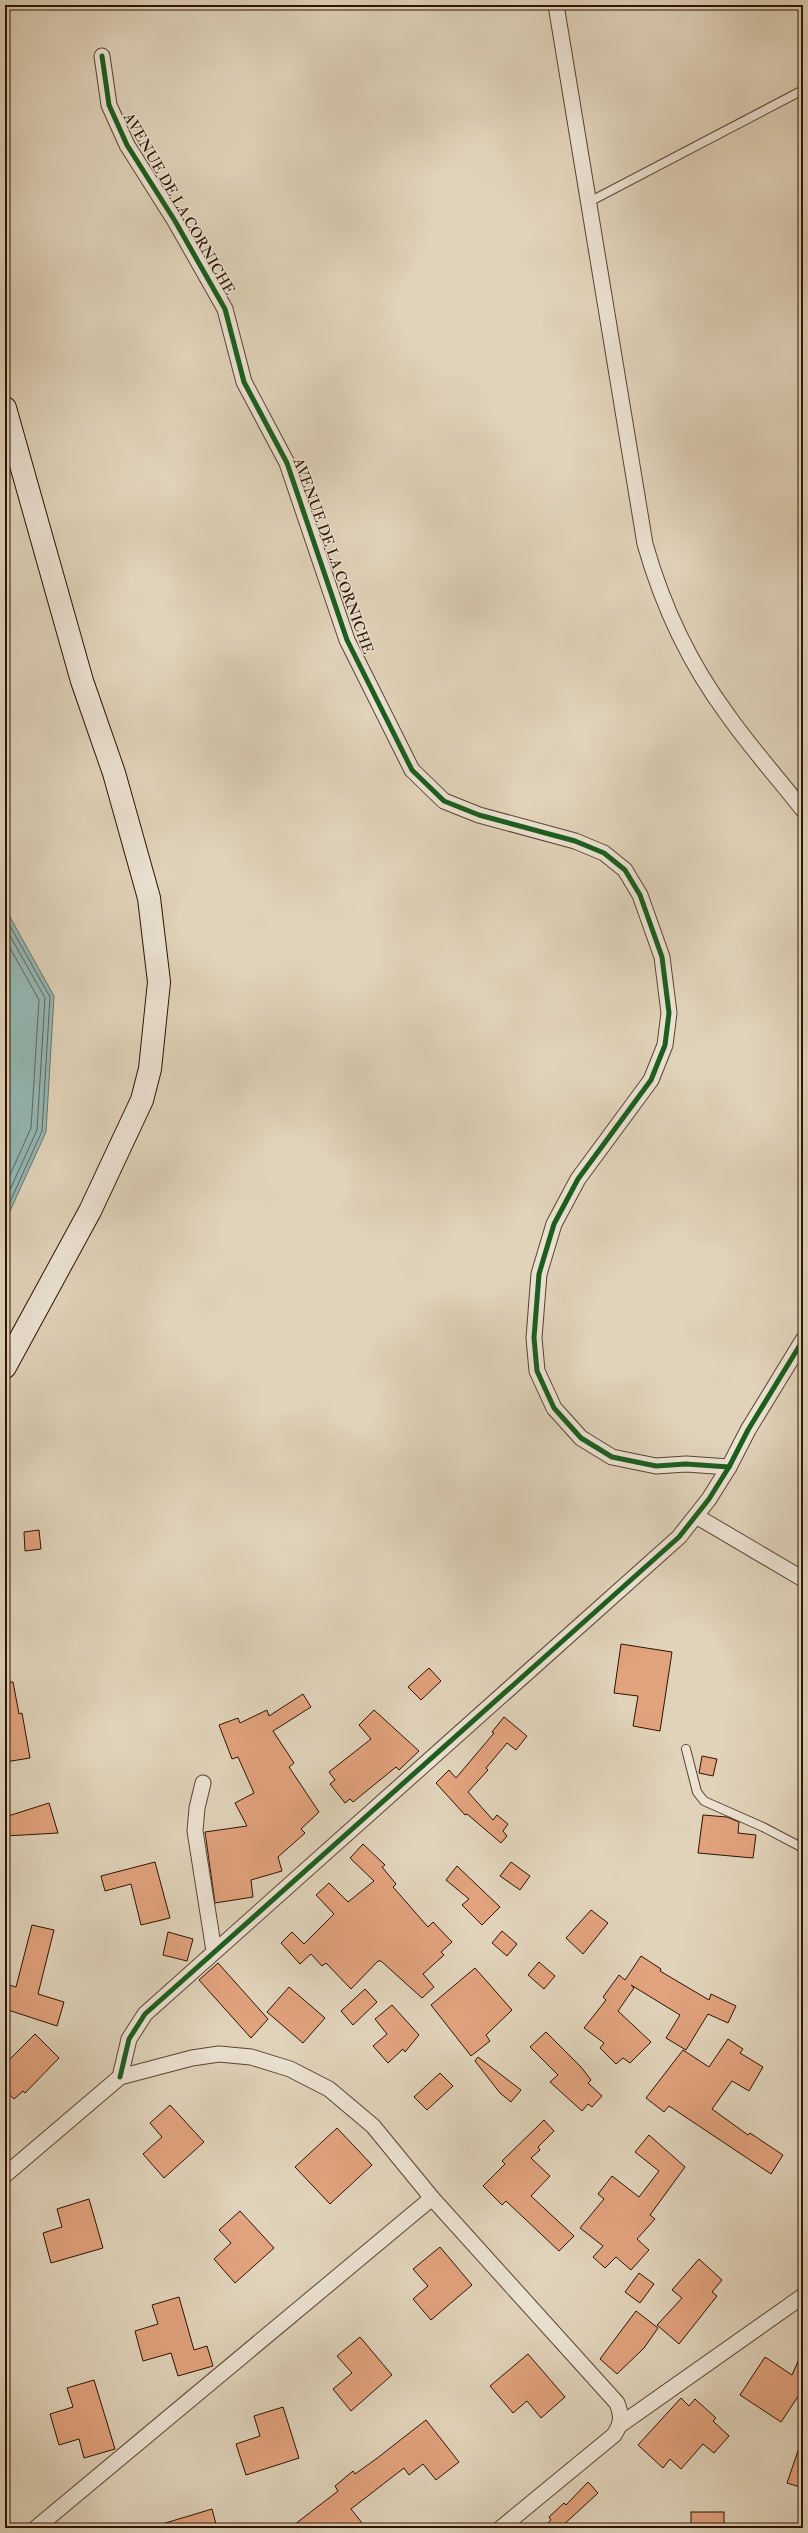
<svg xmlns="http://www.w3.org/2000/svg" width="808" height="2533" font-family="'IM FELL Double Pica',serif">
<rect width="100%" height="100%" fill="#e0d3ba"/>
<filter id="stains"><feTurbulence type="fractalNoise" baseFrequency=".005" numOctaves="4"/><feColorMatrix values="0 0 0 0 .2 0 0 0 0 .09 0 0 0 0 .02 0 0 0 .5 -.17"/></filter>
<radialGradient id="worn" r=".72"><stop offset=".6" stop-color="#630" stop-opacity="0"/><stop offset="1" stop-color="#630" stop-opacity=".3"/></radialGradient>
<path fill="#94b7b3" stroke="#6b756c" d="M5 908 54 996 46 1132 5 1222Z"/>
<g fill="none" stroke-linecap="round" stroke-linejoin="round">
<g stroke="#61655a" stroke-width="1">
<path d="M5 917 50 997 42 1131 5 1213"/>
<path d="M5 927 45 998 37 1130 5 1201"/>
<path d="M5 939 39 1000 31 1128 5 1186"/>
</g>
</g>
<g fill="#e1a27e" stroke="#2e1301">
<path d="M39 1530 41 1549 25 1551 24 1532Z"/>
<path d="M621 1644 672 1652 660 1731 633 1726 638 1696 614 1693Z"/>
<path d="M429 1668 441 1681 421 1700 408 1687Z"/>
<path d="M5 1682H13L19 1714 22 1713 30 1758 5 1762Z"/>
<path d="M303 1694 311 1707 273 1731 294 1763 289 1767 319 1812 301 1829 305 1833 278 1857 282 1871 251 1880 253 1897 215 1903 205 1832 247 1826 235 1803 254 1793 238 1757 232 1759 219 1725 238 1718 240 1723 267 1710 269 1716Z"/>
<path d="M374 1710 419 1751 399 1770 396 1767 353 1802 350 1799 345 1803 330 1784 335 1780 329 1772 371 1739 359 1725Z"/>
<path d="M504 1717 527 1736 516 1750 507 1743 486 1768 488 1770 468 1792 493 1820 497 1815 508 1824 503 1831 507 1836 501 1843 467 1814 465 1815 436 1783 449 1770 456 1778 494 1733 492 1732Z"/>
<path d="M702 1756 717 1759 713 1776 699 1773Z"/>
<path d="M49 1803 58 1833 5 1836V1817Z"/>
<path d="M703 1815 727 1817 739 1822 738 1833 756 1835 753 1858 698 1853Z"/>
<path d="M363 1844 385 1865 382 1867 396 1884 393 1887 428 1927 433 1922 452 1942 441 1952 444 1955 423 1974 434 1987 422 1998 381 1961H378L351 1989 326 1963 322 1966 311 1954 300 1964 281 1943 292 1932 304 1944 334 1914 316 1895 329 1883 348 1902 374 1881 350 1858Z"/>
<path d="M155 1862 170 1918 141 1925 131 1884 105 1891 101 1876Z"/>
<path d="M511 1862 530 1876 520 1890 500 1876Z"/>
<path d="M457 1866 500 1907 482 1925 462 1905 469 1899 446 1880Z"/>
<path d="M591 1910 608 1923 583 1954 566 1938Z"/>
<path d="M32 1925 54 1930 38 1994 64 2002 57 2026 5 2009V1984L16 1987Z"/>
<path d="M502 1931 517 1944 507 1956 492 1943Z"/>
<path d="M168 1932 193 1939 187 1961 163 1955Z"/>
<path d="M641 1956 661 1969 660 1971 709 2000 711 1994 736 2006 728 2023 708 2014 686 2050 666 2038 680 2015 631 1985 634 1988 618 2011 651 2042 630 2063 623 2058 616 2064 600 2048 604 2043 584 2028 606 2000 603 1997 619 1975 625 1980Z"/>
<path d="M539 1962 555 1976 544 1989 528 1975Z"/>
<path d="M218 1963 268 2019 251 2038 199 1980Z"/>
<path d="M475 1968 512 2010 486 2035 490 2041 471 2056 431 2005Z"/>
<path d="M289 1987 325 2018 303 2043 267 2012Z"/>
<path d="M365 1989 377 2002 353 2025 341 2011Z"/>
<path d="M392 2005 419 2035 405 2052 403 2049 388 2063 373 2046 387 2034 375 2019Z"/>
<path d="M546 2032 581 2067 591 2080 588 2083 602 2096 592 2107 588 2104 582 2111 550 2082 558 2075 530 2047Z"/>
<path d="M35 2034 59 2058 25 2093 23 2091 14 2099 5 2090V2064Z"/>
<path d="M728 2039 743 2049 740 2053 763 2067 749 2091 732 2081 712 2109 748 2135 750 2133 783 2155 771 2174 669 2106 664 2112 646 2098 683 2050 709 2067Z"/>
<path d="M478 2057 521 2090 511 2102 500 2093 475 2061Z"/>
<path d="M440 2073 453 2086 427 2110 414 2097Z"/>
<path d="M170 2105 204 2142 164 2178 143 2154 162 2137 150 2123Z"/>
<path d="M544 2120 554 2131 538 2147 540 2150 531 2158 550 2176 531 2196 574 2236 559 2251 506 2201 502 2205 483 2186 505 2164 502 2161Z"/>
<path d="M337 2128 372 2165 330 2204 295 2167Z"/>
<path d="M649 2135 685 2167 650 2215 655 2219 637 2239 649 2250 631 2270 616 2257 605 2268 593 2257 603 2246 580 2228 604 2199 598 2194 612 2176 639 2197 659 2171 635 2152Z"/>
<path d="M89 2199 103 2248 51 2263 43 2233 62 2227 57 2209Z"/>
<path d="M240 2211 274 2248 235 2283 214 2259 231 2243 219 2230Z"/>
<path d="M440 2247 472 2285 431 2320 413 2299 428 2286 413 2269Z"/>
<path d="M699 2259 722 2280 712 2292 717 2296 679 2344 657 2325 682 2298 672 2290Z"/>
<path d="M639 2273 654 2284 640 2303 625 2292Z"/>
<path d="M179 2297 194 2350 207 2346 213 2366 178 2376 171 2353 143 2361 135 2331 158 2324 152 2305Z"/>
<path d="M636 2311 658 2328 644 2348 617 2374 600 2359Z"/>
<path d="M360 2337 392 2375 351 2411 333 2389 352 2373 337 2356Z"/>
<path d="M803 2350V2389L781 2422 740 2395 765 2357 792 2375Z"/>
<path d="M528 2354 565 2397 541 2418 527 2401 513 2413 490 2386Z"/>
<path d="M94 2380 115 2449 84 2458 79 2439 59 2445 50 2414 73 2407 67 2388Z"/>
<path d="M681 2398 689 2406 695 2399 716 2418 713 2421 729 2436 714 2453 703 2444 681 2469 670 2459 663 2468 638 2445Z"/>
<path d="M283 2407 299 2458 246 2475 236 2444 260 2436 254 2416Z"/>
<path d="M426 2420 459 2462 436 2480 423 2464 409 2475 404 2468 351 2509 366 2528H290L338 2491 335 2486 353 2471 355 2474 376 2459Z"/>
<path d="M801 2442 803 2443V2488L787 2483Z"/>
<path d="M588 2482 598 2493 560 2528H543L551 2520 549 2517 564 2503 566 2505Z"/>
<path d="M212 2509 217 2528H162V2524Z"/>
<rect x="691" y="2512" width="33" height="16"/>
</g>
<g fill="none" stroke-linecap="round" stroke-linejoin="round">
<g stroke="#5a432f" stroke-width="10">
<g id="service">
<path d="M589 202 803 90"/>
<path d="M686 1749 697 1792 704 1801 763 1827 803 1848"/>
</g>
</g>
<g stroke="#5a432f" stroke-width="17">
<g id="minor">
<path d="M556 5 645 544C662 604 690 664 727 714 750 747 778 778 803 810"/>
<path d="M102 56 109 105 127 145 175 221 225 309 244 382 287 463 347 640 412 770 444 801 479 815 575 841 604 853 625 870 640 895 662 957 669 1013 665 1045 651 1080 578 1179 554 1224 539 1274 534 1338 537 1371 554 1408 581 1438 612 1457 656 1466 686 1464 729 1467"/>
<path d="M696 1516 803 1579"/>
<path d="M203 1783 197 1808 195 1831 214 1951"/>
<path d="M120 2077 129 2039 145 2014 679 1537 709 1499 729 1467 748 1430 803 1340"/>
<path d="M5 2175 120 2077 192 2058 219 2054 251 2057 290 2069 329 2089 373 2126 432 2198 617 2403C622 2416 622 2423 614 2435L501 2528"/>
<path d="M620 2425 803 2296"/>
<path d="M36 2528 432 2198"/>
</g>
</g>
<g stroke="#2e1301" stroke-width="24">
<path id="secondary" d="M5 408 82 681 114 773 149 898 159 982 150 1069 142 1100 90 1211 5 1367"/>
</g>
<use href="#service" stroke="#ebe2d2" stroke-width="8"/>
<use href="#minor" stroke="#ebe2d2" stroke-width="15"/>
<use href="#secondary" stroke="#ebe2d2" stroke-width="22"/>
<g stroke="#ebe2d2" stroke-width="8">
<g id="cycleway">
<path d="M102 56 109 105 127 145 175 221 225 309 244 382 287 463 347 640 412 770 444 801 479 815 575 841 604 853 625 870 640 895 662 957 669 1013 665 1045 651 1080 578 1179 554 1224 539 1274 534 1338 537 1371 554 1408 581 1438 612 1457 656 1466 686 1464 729 1467"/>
<path d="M120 2077 129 2039 145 2014 679 1537 709 1499 729 1467 748 1430 803 1340"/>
</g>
</g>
<use href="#cycleway" stroke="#1b5e20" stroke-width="5"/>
</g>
<g text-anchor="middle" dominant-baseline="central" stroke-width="3" stroke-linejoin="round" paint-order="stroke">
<g font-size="15" fill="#2e1301" stroke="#ebe2d2">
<text transform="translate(179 204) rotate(60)">AVENUE DE LA CORNICHE</text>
<text transform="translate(333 556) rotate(70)">AVENUE DE LA CORNICHE</text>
</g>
</g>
<rect width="808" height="2533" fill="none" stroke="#e0d3ba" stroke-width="20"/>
<rect x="6" y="6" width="796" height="2521" fill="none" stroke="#2e1301" stroke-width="2"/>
<rect x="10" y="10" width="788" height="2513" fill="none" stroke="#2e1301"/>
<rect width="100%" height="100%" filter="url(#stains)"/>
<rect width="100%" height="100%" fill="url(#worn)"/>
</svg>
